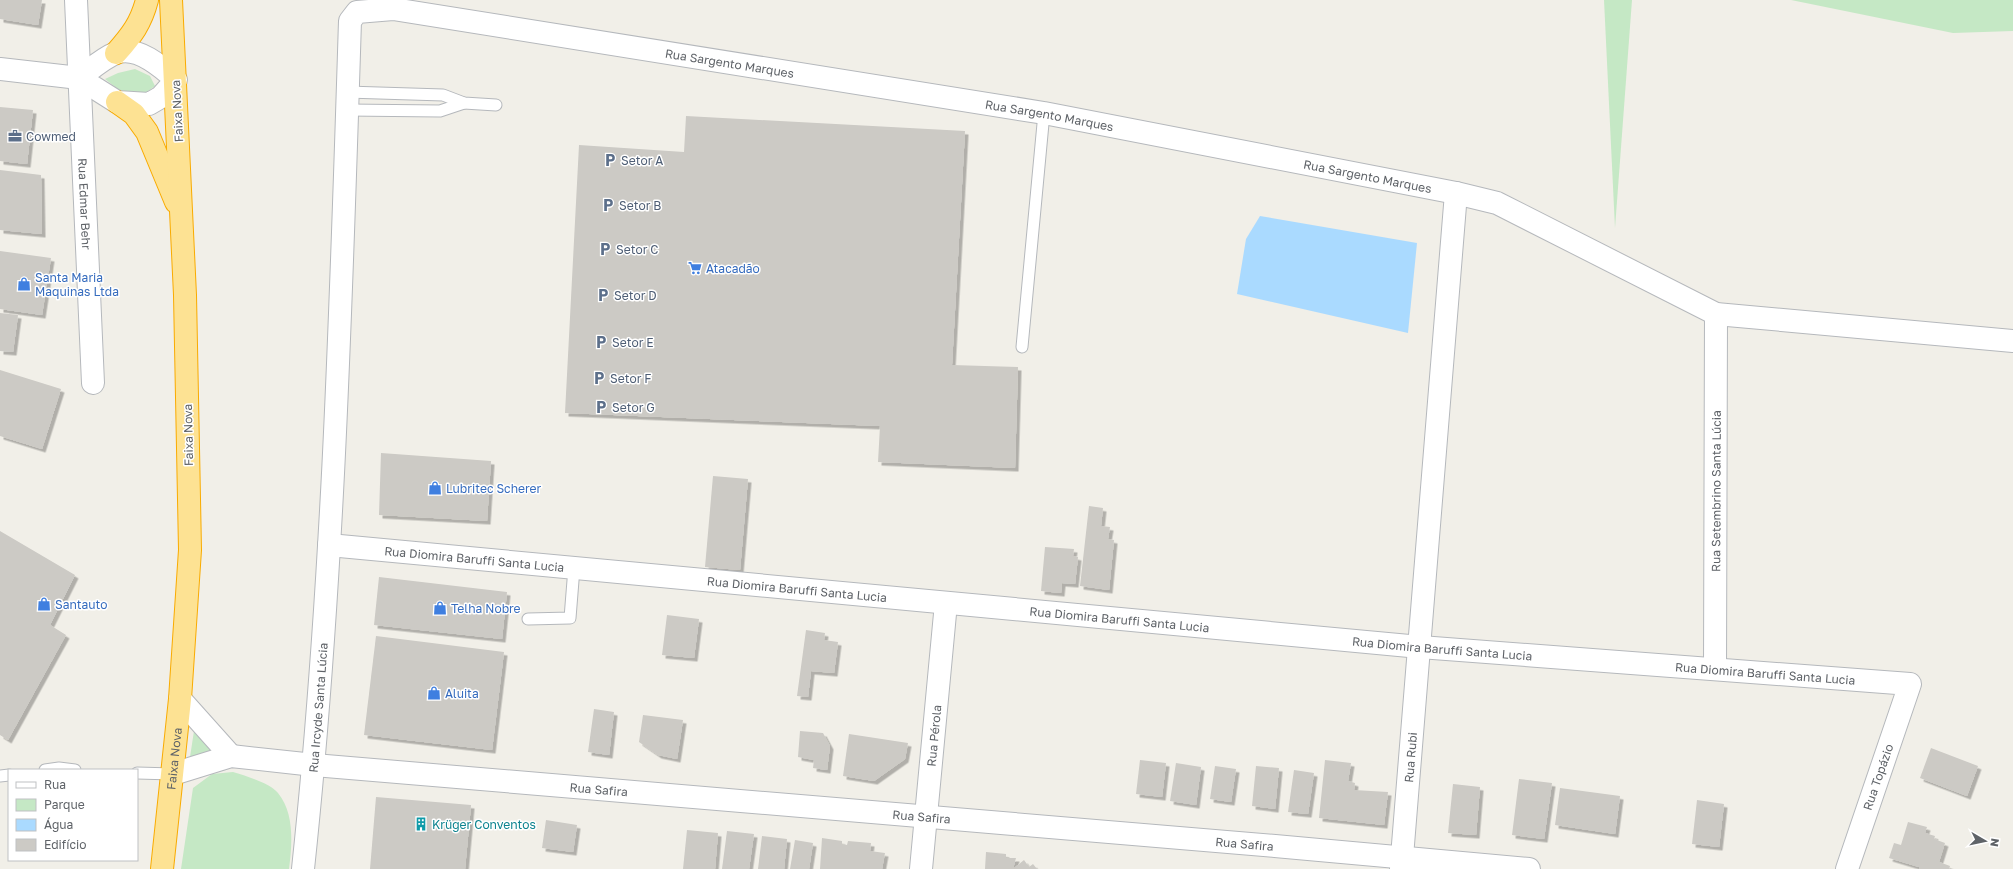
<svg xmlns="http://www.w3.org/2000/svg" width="2013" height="869" font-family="'Golos Text',sans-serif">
<defs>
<filter id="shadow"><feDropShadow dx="3.5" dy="3.5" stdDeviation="0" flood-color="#0004"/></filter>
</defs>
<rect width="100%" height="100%" fill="#f1efe8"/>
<g fill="#c5e8c5">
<path d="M1604 0H1632L1615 228Z"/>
<path d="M1791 0H2013V31L1953 33Z"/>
<path d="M135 69 150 76 155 86 144 94 119 90 105 79 118 73Z"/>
<path d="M194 731 219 752 190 757Z"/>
<path d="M233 772C246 776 270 783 278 793 295 814 292 845 289 869H181L193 788 212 774Z"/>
</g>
<path fill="#aadaff" d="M1260 216 1417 243 1408 333 1237 294 1246 239Z"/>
<g fill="#cccac5" filter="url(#shadow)">
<path d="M0 0H42L38 25 0 19Z"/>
<path d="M0 107 33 110 27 164 0 161Z"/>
<path d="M686 116 965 131 952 365 1018 367 1015 468 878 462 880 426 565 413 579 145 684 152Z"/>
<path d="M0 170 41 175 42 234 0 230Z"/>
<path d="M0 251 51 258 42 315 0 309Z"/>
<path d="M0 313 18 315 13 352 0 351Z"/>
<path d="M0 370 61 389 42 449 0 436Z"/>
<path d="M381 453 491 461 487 521 379 515Z"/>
<path d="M713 476 748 479 740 570 705 567Z"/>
<path d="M1089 506 1103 508 1101 526 1110 527 1108 539 1114 540 1109 590 1080 586Z"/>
<path d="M0 531 75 575 50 625 66 635 8 740 0 735Z"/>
<path d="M1045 547 1074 549 1073 556 1078 557 1075 584 1062 583 1061 593 1041 591Z"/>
<path d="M379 577 507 592 502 639 374 625Z"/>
<path d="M667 615 699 619 694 658 662 655Z"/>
<path d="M806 630 825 633 824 640 838 642 834 673 811 671 808 697 797 696Z"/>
<path d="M376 636 504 652 492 750 364 735Z"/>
<path d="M594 709 614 712 609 755 588 752Z"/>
<path d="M643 715 683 720 677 759 658 755 639 742Z"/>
<path d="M800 731 823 733 830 746 827 770 813 768 814 760 798 757Z"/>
<path d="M849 734 908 743 905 759 874 781 843 776Z"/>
<path d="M1931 748 1978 766 1967 796 1920 778Z"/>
<path d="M1140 760 1166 763 1162 797 1136 794Z"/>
<path d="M1325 760 1351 763 1348 781 1355 783 1354 790 1388 792 1384 825 1319 818Z"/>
<path d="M1176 763 1201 767 1196 805 1170 801Z"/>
<path d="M1215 766 1236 769 1231 802 1210 799Z"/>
<path d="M1256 766 1279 768 1275 809 1252 806Z"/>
<path d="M1294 770 1314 773 1308 814 1288 812Z"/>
<path d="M1519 779 1552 783 1544 839 1512 835Z"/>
<path d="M1453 784 1480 787 1476 835 1448 833Z"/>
<path d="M1560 788 1620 796 1615 834 1555 825Z"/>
<path d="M376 797 471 805 465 869H370Z"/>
<path d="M1697 800 1724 804 1719 847 1692 844Z"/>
<path d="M546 820 577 825 573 852 542 848Z"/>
<path d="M1908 822 1927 827 1925 833 1935 836 1934 839 1945 843 1939 862 1950 866 1949 869H1919V867L1889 858 1894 843 1901 845Z"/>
<path d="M687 830 718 833 715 869H683Z"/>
<path d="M727 831 754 834 749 869H722Z"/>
<path d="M762 836 787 839 784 869H758Z"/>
<path d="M822 838 842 841V844L847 845 848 841 871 843 870 851 885 853 882 869H820Z"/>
<path d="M795 840 813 843 809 869H790Z"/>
<path d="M986 852 1006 854V858H1016L1013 869H985Z"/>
<path d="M1024 860 1029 867 1033 864 1037 869H1013Z"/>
</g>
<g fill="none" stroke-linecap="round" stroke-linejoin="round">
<g stroke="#b5b8bc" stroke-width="13">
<g id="lane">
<path d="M347 92 443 95 464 103 496 105"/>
<path d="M347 110 440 111 464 103"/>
<path d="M1022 347 1044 113"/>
<path d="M528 619 570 618 574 568"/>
<path d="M45 770 59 768 75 770"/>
<path d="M137 773 173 774"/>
<path d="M0 776 9 775"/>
</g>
</g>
<g stroke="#b5b8bc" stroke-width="24">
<g id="street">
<path id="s1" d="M76 0 93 383"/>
<path d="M0 69 79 78 117 102 149 104 161 97 176 80C162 67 137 45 116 53 103 58 90 70 79 78"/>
<path id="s2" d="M329 545 1420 647 1910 684 1847 869"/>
<path id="s3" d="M1715 669 1716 314"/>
<path d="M180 699 231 756"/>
<path id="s4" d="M173 774 231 756 314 765 1275 846 1529 869"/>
<path id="s5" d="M303 869C333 588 341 304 350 21L357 12 393 9 1044 113 1456 193 1497 203 1716 314 2013 341"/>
<path id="s6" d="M921 869 946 603"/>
<path id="s7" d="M1401 869 1456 193"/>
</g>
</g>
<g stroke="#f9ab00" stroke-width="24">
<g id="highway">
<path d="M116 53C132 35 141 23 147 0"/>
<path d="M117 102 134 114 147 132 176 202"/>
<path id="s8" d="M162 869 180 699 190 550 185 295 171 0"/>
</g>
</g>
<use href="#lane" stroke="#fff" stroke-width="11"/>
<use href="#street" stroke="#fff" stroke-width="22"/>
<use href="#highway" stroke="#fde293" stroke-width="22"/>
</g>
<defs>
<g id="office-bare" transform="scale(1.08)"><path d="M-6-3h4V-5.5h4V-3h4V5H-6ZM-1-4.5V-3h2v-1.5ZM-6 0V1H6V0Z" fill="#5c6f8a" stroke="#fff" stroke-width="2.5" paint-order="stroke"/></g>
<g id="parking-bare" transform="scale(1.08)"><path d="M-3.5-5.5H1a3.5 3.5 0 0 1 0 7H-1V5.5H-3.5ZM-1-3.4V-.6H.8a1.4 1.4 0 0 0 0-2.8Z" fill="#5c6f8a" stroke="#fff" stroke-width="2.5" paint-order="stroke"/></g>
<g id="supermarket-bare" transform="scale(1.08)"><path d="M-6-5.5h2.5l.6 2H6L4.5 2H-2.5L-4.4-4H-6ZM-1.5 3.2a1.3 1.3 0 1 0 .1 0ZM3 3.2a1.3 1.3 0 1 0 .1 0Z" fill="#3f7fe0" stroke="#fff" stroke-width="2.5" paint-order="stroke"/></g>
<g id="shop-bare" transform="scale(1.08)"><path d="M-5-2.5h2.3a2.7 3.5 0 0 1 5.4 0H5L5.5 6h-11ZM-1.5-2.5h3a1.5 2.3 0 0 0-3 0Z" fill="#3f7fe0" stroke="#fff" stroke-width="2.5" paint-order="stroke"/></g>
<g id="building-bare" transform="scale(1.08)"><path d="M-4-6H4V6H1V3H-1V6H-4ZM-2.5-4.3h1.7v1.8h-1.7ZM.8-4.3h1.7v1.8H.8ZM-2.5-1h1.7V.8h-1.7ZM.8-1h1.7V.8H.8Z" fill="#0f9aa8" stroke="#fff" stroke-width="2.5" paint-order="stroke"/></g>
</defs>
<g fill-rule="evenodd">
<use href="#office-bare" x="15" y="136"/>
<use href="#parking-bare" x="610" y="160"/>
<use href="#parking-bare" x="608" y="205"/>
<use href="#parking-bare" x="605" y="249"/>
<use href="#supermarket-bare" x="695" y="268"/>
<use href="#shop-bare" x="24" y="284"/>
<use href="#parking-bare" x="603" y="295"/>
<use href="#parking-bare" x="601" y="342"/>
<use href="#parking-bare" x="599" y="378"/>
<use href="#parking-bare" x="601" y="407"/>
<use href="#shop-bare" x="435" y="488"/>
<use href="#shop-bare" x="44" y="604"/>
<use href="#shop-bare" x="440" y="608"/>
<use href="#shop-bare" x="434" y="693"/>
<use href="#building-bare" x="421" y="824"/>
</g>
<g text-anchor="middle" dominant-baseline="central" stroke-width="3" stroke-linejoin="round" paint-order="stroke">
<g font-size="12" fill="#5f6368" stroke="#fff">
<text stroke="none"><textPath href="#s5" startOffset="1238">Rua Sargento Marques</textPath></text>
<text transform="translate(177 111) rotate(-93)">Faixa Nova</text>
<text stroke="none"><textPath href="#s5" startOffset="1562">Rua Sargento Marques</textPath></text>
<text stroke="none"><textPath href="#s5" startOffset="1886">Rua Sargento Marques</textPath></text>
<text stroke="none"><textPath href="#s1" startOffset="204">Rua Edmar Behr</textPath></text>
<text transform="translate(188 435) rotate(-91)">Faixa Nova</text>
<text stroke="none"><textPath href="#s3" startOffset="178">Rua Setembrino Santa Lúcia</textPath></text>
<text stroke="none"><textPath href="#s2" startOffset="146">Rua Diomira Baruffi Santa Lucia</textPath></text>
<text stroke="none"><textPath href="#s2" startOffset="470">Rua Diomira Baruffi Santa Lucia</textPath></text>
<text stroke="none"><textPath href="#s2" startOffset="794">Rua Diomira Baruffi Santa Lucia</textPath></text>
<text stroke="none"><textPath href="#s2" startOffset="1118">Rua Diomira Baruffi Santa Lucia</textPath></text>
<text stroke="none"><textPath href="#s2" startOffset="1442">Rua Diomira Baruffi Santa Lucia</textPath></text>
<text stroke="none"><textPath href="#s5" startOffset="162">Rua Ircyde Santa Lúcia</textPath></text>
<text stroke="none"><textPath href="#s6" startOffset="134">Rua Pérola</textPath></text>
<text stroke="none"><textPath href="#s8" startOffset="111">Faixa Nova</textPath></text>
<text stroke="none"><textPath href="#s7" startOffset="112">Rua Rubi</textPath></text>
<text transform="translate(1878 777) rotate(-71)">Rua Topázio</text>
<text stroke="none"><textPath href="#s4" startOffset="430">Rua Safira</textPath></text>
<text stroke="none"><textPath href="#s4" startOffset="754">Rua Safira</textPath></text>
<text stroke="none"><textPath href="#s4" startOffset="1078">Rua Safira</textPath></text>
</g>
<g font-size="12" fill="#4e5e75" stroke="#fff" text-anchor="start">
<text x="26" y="136">Cowmed</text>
<text x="621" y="160">Setor A</text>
<text x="619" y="205">Setor B</text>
<text x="616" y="249">Setor C</text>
<text x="614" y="295">Setor D</text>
<text x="612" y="342">Setor E</text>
<text x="610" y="378">Setor F</text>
<text x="612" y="407">Setor G</text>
</g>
<g font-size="12" fill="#366cbe" stroke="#fff" text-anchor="start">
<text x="706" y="268">Atacadão</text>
<text x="35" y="277">Santa Maria<tspan x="35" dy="14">Maquinas Ltda</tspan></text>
<text x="446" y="488">Lubritec Scherer</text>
<text x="55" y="604">Santauto</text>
<text x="451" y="608">Telha Nobre</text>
<text x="445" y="693">Aluita</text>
</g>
<g font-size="12" fill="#0d838f" stroke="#fff" text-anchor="start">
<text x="432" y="824">Krüger Conventos</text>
</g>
</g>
<rect x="8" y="769" width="130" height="92" fill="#ffffff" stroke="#bfc1c3"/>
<rect x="16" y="782" width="20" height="6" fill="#ffffff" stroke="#bfc1c3"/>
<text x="44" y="789" font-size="12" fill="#5f6368">Rua</text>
<rect x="16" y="799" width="20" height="12" fill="#c5e8c5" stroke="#bfc1c3"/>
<text x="44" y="809" font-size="12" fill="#5f6368">Parque</text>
<rect x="16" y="819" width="20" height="12" fill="#aadaff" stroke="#bfc1c3"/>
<text x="44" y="829" font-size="12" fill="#5f6368">Água</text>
<rect x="16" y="839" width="20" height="12" fill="#cccac5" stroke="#bfc1c3"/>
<text x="44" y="849" font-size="12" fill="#5f6368">Edifício</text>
<g transform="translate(1985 841) rotate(99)" stroke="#ffffff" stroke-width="3" paint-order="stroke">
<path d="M0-3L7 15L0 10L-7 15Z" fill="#5f6368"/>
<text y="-6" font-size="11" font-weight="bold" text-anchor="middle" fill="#5f6368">N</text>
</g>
</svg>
